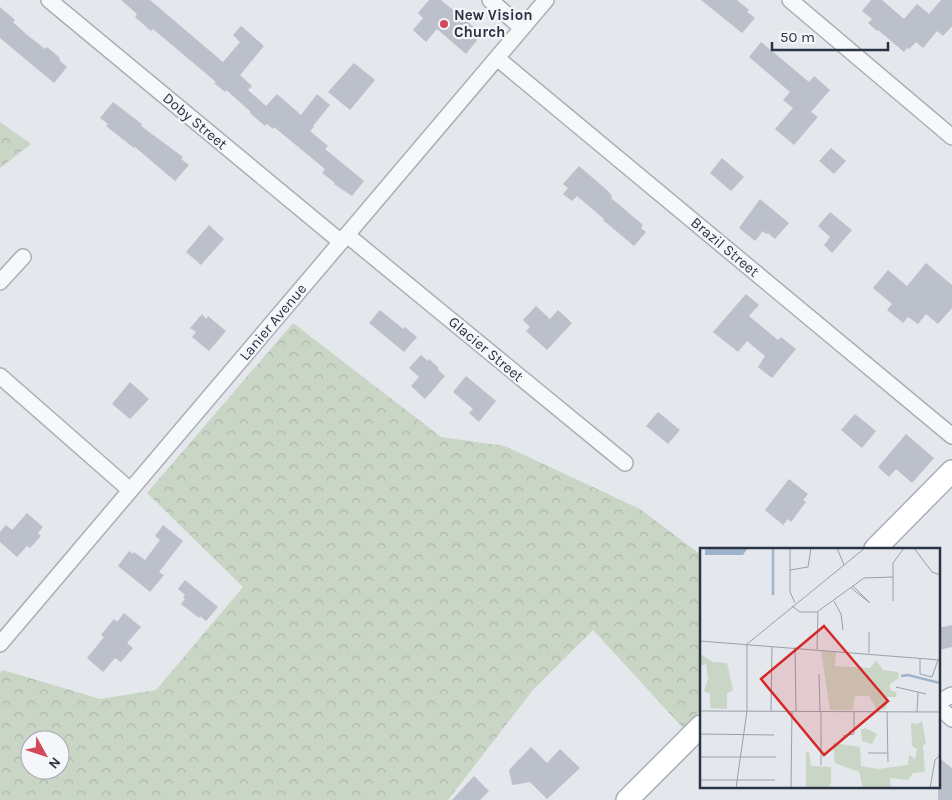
<svg xmlns="http://www.w3.org/2000/svg" width="952" height="800" font-family="Karla,sans-serif">
<defs>
<pattern id="forest-crowns" width="20" height="18" patternUnits="userSpaceOnUse" patternTransform="scale(1.25)"><rect width="20" height="18" fill="#c9d6c5"/><path d="M2 6a3 3 0 1 1 6 0M12 15a3 3 0 1 1 6 0" fill="none" stroke="#adb8ab"/></pattern>
</defs>
<rect width="100%" height="100%" fill="#e4e7ec"/>
<g fill="url(#forest-crowns)" fill-rule="evenodd">
<path d="M0 122 31 144 0 168Z"/>
<path d="M293 323 441 437 505 446 640 509 701 555V710L683 728 593 630 533 690 448 800H0V673L3 670 100 699 156 690 243 587 147 493ZM30 740H60V770H30Z"/>
</g>
<g fill="#bbc0ca">
<path d="M121 0H150L223 62 240 42 233 35 241 26 264 46 240 75 252 86 248 90 266 106 277 94 301 115 317 94 330 105 313 126 314 127 310 131 328 146 325 149 364 181 352 196 334 184 335 183 322 173 325 169 274 127 273 129 267 124 265 126 250 113 251 112 226 90 225 92 214 83 216 82 153 29 151 31 135 17 137 14Z"/>
<path d="M429 0H441L482 34 466 54 437 29 426 42 413 30 423 18 418 13Z"/>
<path d="M701 0H737L749 10 747 12 755 18 742 33Z"/>
<path d="M871 0H882L904 19 917 4 929 14 941 0H952V26L943 36 937 31 923 48 916 42 909 49 907 48 904 52 878 30 877 31 868 23 872 19 862 11Z"/>
<path d="M0 7 15 20 13 22 26 34 45 49 47 47 60 58 59 60 67 67 54 83 0 38Z"/>
<path d="M761 42 809 82 814 76 830 90 811 112 818 117 794 145 775 129 793 108 783 100 790 92 749 57Z"/>
<path d="M354 63 375 80 350 110 328 92Z"/>
<path d="M113 102 142 124 141 126 183 157 181 159 189 165 175 181 135 147 134 148 106 126 108 124 100 118Z"/>
<path d="M831 148 846 161 834 174 819 161Z"/>
<path d="M722 158 744 177 731 191 710 173Z"/>
<path d="M579 166 608 191 612 196 611 198 643 225 641 228 646 232 634 246 603 220 604 219 577 196 572 201 563 194 568 188 563 184Z"/>
<path d="M760 199 789 223 775 239 768 233 766 234 763 231 755 241 739 228Z"/>
<path d="M830 212 852 230 832 253 824 245 830 237 818 226Z"/>
<path d="M209 225 224 239 201 265 186 252Z"/>
<path d="M926 263 952 285V308L938 324 926 314 918 324 908 317 903 323 887 310 892 304 873 288 888 270 907 286Z"/>
<path d="M746 294 759 305 749 316 778 340 781 337 796 349 772 378 758 367 765 356 747 341 738 352 713 332Z"/>
<path d="M536 306 550 319 558 310 572 323 547 350 526 331 530 327 523 320Z"/>
<path d="M380 310 403 329 405 327 417 337 404 352 369 323Z"/>
<path d="M202 314 206 319 208 316 226 331 209 351 192 337 196 332 190 328Z"/>
<path d="M421 355 428 361 429 359 439 368 438 370 445 376 425 399 411 386 419 377 409 368Z"/>
<path d="M466 376 496 401 479 422 469 413 473 409 453 392Z"/>
<path d="M130 382 149 399 130 419 112 404Z"/>
<path d="M658 412 680 430 668 444 646 426Z"/>
<path d="M855 414 876 431 862 448 841 430Z"/>
<path d="M906 434 934 458 912 483 896 469 889 477 878 467Z"/>
<path d="M789 479 808 494 803 500 806 502 791 522 788 519 783 525 765 510Z"/>
<path d="M27 513 43 527 38 533 41 536 30 548 27 546 17 557 0 542V532L6 525 12 530Z"/>
<path d="M163 525 183 541 159 572 164 575 150 592 118 566 129 551 133 554 134 552 145 560 160 540 155 536Z"/>
<path d="M185 580 218 607 206 621 200 616 199 618 181 604 185 599 183 597 185 595 178 589Z"/>
<path d="M124 613 141 627 127 643 133 648 121 662 115 658 103 672 87 658 104 637 101 635 114 619 117 622Z"/>
<path d="M952 625V647L938 650V628Z"/>
<path d="M531 747 547 763 560 749 580 768 547 799 530 782 513 785 512 784 509 770Z"/>
<path d="M938 757 952 768V800H938Z"/>
<path d="M474 776 489 791 480 800H452Z"/>
</g>
<g fill="none" stroke-linecap="round" stroke-linejoin="round">
<g stroke="#a9aeb7" stroke-width="18">
<g id="street">
<path d="M49 0 341 242"/>
<path d="M490 0 522 28"/>
<path d="M790 0 952 137"/>
<path d="M497 58 952 436"/>
<path d="M347 235 625 463"/>
<path d="M0 282 23 257"/>
<path d="M0 376 130 490"/>
<path d="M0 644 546 0"/>
<path d="M938 702 952 695"/>
<path d="M938 706 952 719"/>
</g>
</g>
<g stroke="#a9aeb7" stroke-width="24">
<g id="secondary">
<path d="M875 549 952 471"/>
<path d="M627 800 701 726"/>
</g>
</g>
<use href="#street" stroke="#f7f8fa" stroke-width="15"/>
<use href="#secondary" stroke="#fff" stroke-width="21"/>
</g>
<circle fill="#d1495b" stroke="#f4f6f9" stroke-width="2" cx="444" cy="24" r="5"/>
<g text-anchor="middle" dominant-baseline="central" stroke-width="4.5" stroke-linejoin="round" paint-order="stroke">
<g font-size="15" font-weight="bold" fill="#2b3445" stroke="#f4f6f9" text-anchor="start">
<text x="454" y="15">New Vision<tspan x="454" dy="17">Church</tspan></text>
</g>
<g font-size="15" fill="#2b3445" stroke="#f4f6f9">
<text transform="translate(195 121) rotate(40)">Doby Street</text>
<text transform="translate(725 247) rotate(40)">Brazil Street</text>
<text transform="translate(273 322) rotate(-50)">Lanier Avenue</text>
<text transform="translate(486 349) rotate(40)">Glacier Street</text>
</g>
</g>
<g transform="translate(700 548)">
<rect width="240" height="240" fill="#e4e7ec"/>
<path d="M121 103 136 104 135 118 170 120 176 112 183 122 198 124 199 130 190 136V142L196 144 197 149H185L188 153 185 161 177 162 169 148H155L153 162H130ZM0 106 13 114 27 115 33 142 27 146V161L10 160V146L4 143 8 131 6 116 0 118ZM222 173 226 195 223 198 225 224 213 225 208 232 190 230 191 240H163L159 224 135 215 133 195 160 199 161 218 178 221 208 217 209 207 215 211 217 201 212 198 211 175 217 176ZM165 180 177 186 172 196 162 193 161 182ZM106 204H109L111 218 131 219V236L127 240H106Z" fill="#c9d6c5"/>
<path d="M5 0H47V1L43 7H5Z" fill="#9fb4cc"/>
<path fill="none" stroke="#9fb4cc" stroke-width="2.5" d="M73 47V0M201 128 208 127 240 135"/>
<path fill="none" stroke="#9a9fa9" stroke-width="1" d="M90 0V44L95 55M137 0 144 17M214 0 232 24 240 27M90 22 108 19 111 0M151 40 170 55 153 38M134 53 141 66 143 82M193 53V15L204 0M92 58 100 64H117L164 30 193 29M0 93 240 112M95 99 96 163M117 101 118 64M169 105V84M220 111V126L232 129 238 112M119 126 120 163M196 139 226 146M0 163 240 164M71 163 72 99M121 163V217M187 164 188 214M217 164 218 144M0 186 74 187M143 188 154 186V164M168 205H187M0 209H76M0 232H75M36 240 47 163V96L165 0M91 240 92 163M230 240 235 212 240 207"/>
<path fill="#d62828" fill-opacity="0.15" stroke="#d62828" stroke-width="2.5" d="M124 78 188 153 124 207 61 131Z"/>
<rect width="240" height="240" fill="none" stroke="#2b3445" stroke-width="2.5"/>
</g>
<g transform="translate(45 755) rotate(130)"><circle r="24" fill="#f4f6f9" stroke="#a4a8b1"/>
<path d="M0-4L9 19L0 12L-9 19Z" fill="#d1495b"/>
<text y="-8" font-size="14" font-weight="bold" text-anchor="middle" fill="#2b3445">N</text>
</g>
<path d="M772 42v8h116v-8" fill="none" stroke="#2b3445" stroke-width="2.5"/>
<text x="780" y="42" font-size="15" fill="#2b3445" stroke="#f4f6f9" stroke-width="4" paint-order="stroke">50 m</text>
</svg>
